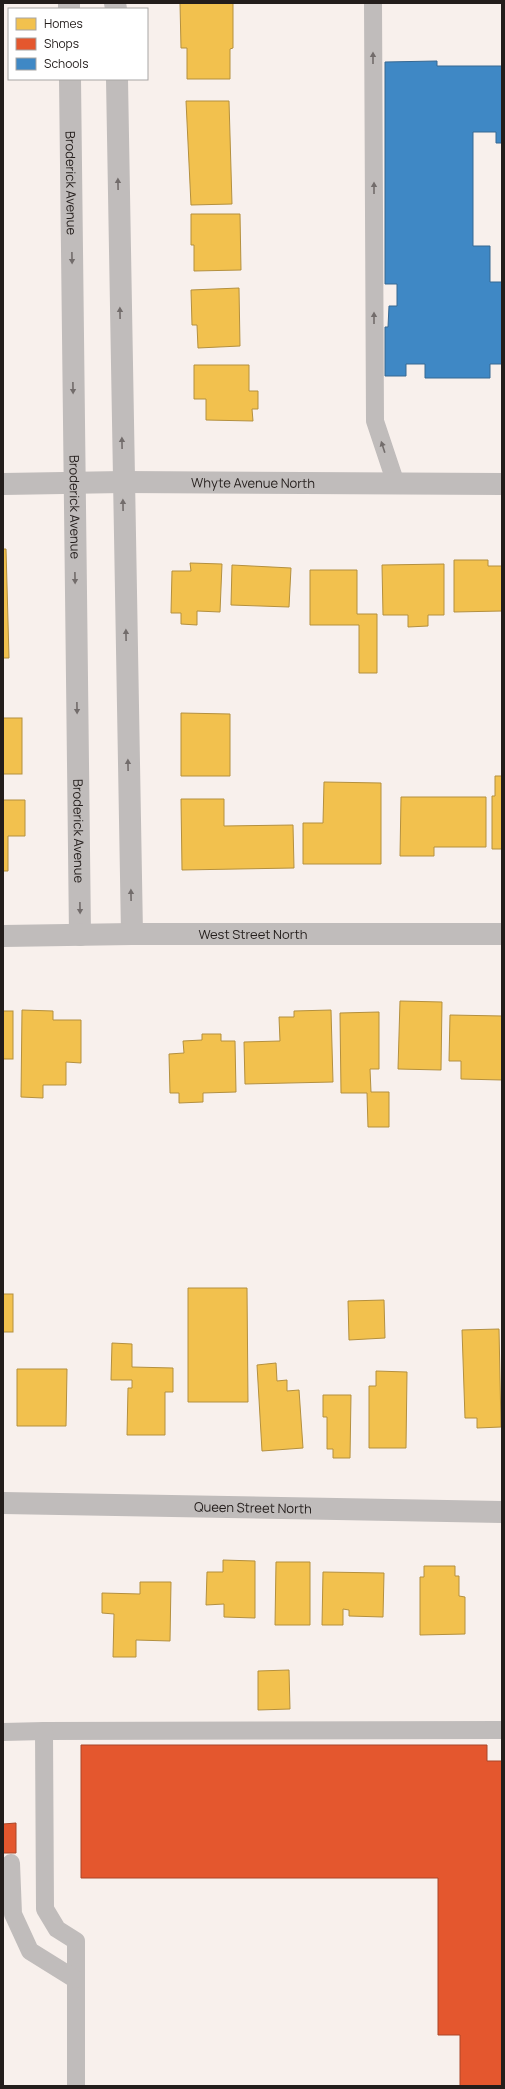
<svg xmlns="http://www.w3.org/2000/svg" width="505" height="2089" font-family="Manrope,sans-serif">
<rect width="100%" height="100%" fill="#f8f0ec"/>
<g fill="#f2c14e" stroke="#b4903f">
<path d="M180 3H233V48L230 49V79H187V48H181Z"/>
<path d="M186 101H229L232 204 191 205Z"/>
<path d="M191 214H240L241 270 194 271V245H191Z"/>
<path d="M239 288 240 346 198 348 197 325H192L191 290Z"/>
<path d="M194 365H249V391H258V409H252L253 421 206 420V399H194Z"/>
<path d="M3 549H6L9 658H3Z"/>
<path d="M454 560H488V566H502V611L454 612Z"/>
<path d="M190 563 222 564 220 612 197 611V625L181 624V613H171L172 571H191Z"/>
<path d="M444 564V615H428V626L408 627V615H383L382 565Z"/>
<path d="M232 565 291 568 289 607 231 605Z"/>
<path d="M310 570H357V614H377V673H359V625H310Z"/>
<path d="M181 713 230 714V776H181Z"/>
<rect x="3" y="718" width="19" height="56"/>
<path d="M495 776H502V849H492V796H495Z"/>
<path d="M324 782 381 783V864H303V823H323Z"/>
<path d="M401 797H486V847H434V856H400Z"/>
<path d="M181 799H224V826L293 825 294 868 182 870Z"/>
<path d="M3 800H25V836H8V871H3Z"/>
<path d="M400 1001 442 1002 441 1070 398 1069Z"/>
<path d="M22 1010 53 1011V1020H81V1063L66 1062V1085H43V1098L21 1097Z"/>
<path d="M331 1010 333 1082 245 1084 244 1042 280 1041 279 1017H294V1011Z"/>
<rect x="3" y="1011" width="10" height="48"/>
<path d="M379 1012V1069H370L371 1092H389V1127H368L367 1093H341L340 1013Z"/>
<path d="M450 1015 502 1016V1080L461 1079V1061H449Z"/>
<path d="M202 1034H221V1041H235L236 1092 203 1093V1102L179 1103V1093H170L169 1054 184 1053 183 1041 202 1040Z"/>
<path d="M188 1288H247L248 1402H188Z"/>
<rect x="3" y="1294" width="10" height="38"/>
<path d="M384 1300 385 1338 349 1340 348 1301Z"/>
<path d="M499 1329 501 1427 477 1428V1418H465L462 1330Z"/>
<path d="M112 1343 132 1344V1367L173 1368V1392H165V1435H127L128 1388H132V1380H111Z"/>
<path d="M276 1363 277 1381 287 1380V1391L299 1390 303 1448 262 1451 257 1365Z"/>
<path d="M17 1369H67L66 1426H17Z"/>
<path d="M376 1371 407 1372 406 1448H369V1386H376Z"/>
<path d="M323 1395H351L350 1458H333V1449H327V1417H323Z"/>
<path d="M223 1560 255 1561V1618L224 1617V1604L206 1605 207 1572H223Z"/>
<path d="M276 1562H310V1625H275Z"/>
<path d="M424 1566H455V1576H459V1596L465 1597V1634L420 1635V1577H424Z"/>
<path d="M323 1572 384 1573 383 1617 349 1616V1610L343 1609V1625H322Z"/>
<path d="M140 1582H171L170 1641 136 1640V1657H113L114 1614 102 1613V1593L140 1594Z"/>
<path d="M289 1670 290 1709 258 1710V1671Z"/>
</g>
<g fill="#e4572e" stroke="#aa4628">
<path d="M81 1745H487V1761H502V2086H460V2035H438V1878H81Z"/>
<path d="M16 1823V1853H3V1824Z"/>
</g>
<path fill="#3f88c5" stroke="#376892" d="M437 61V66H502V143H496V132H473V246H490V282H502V364H490V378H425V364H406V376H385V327H388L389 306H397V284H385V62Z"/>
<g fill="none" stroke-linecap="round" stroke-linejoin="round">
<g stroke="#c0bcbb" stroke-width="18">
<path d="M373 3 375 421 396 484"/>
<path d="M44 1731 502 1730"/>
<path d="M3 1732 44 1731 45 1909 57 1929 76 1941V2086"/>
<path d="M11 1863 13 1914 30 1951 75 1979"/>
</g>
<g stroke="#c0bcbb" stroke-width="22">
<path d="M69 3V9"/>
<path d="M115 3 116 9"/>
<path id="s1" d="M70 79 80 935"/>
<path d="M117 79 132 934"/>
<path id="s2" d="M3 484 123 482 502 484"/>
<path id="s3" d="M3 936 132 934H502"/>
<path id="s4" d="M3 1503 502 1512"/>
</g>
</g>
<defs><path id="oneway-solid" d="M-6-.8H1V-3.2L6.5 0L1 3.2V.8H-6Z"/></defs>
<g fill="#726c6b">
<use href="#oneway-solid" transform="translate(373 58) rotate(-90)"/>
<use href="#oneway-solid" transform="translate(118 184) rotate(-91)"/>
<use href="#oneway-solid" transform="translate(374 188) rotate(-90)"/>
<use href="#oneway-solid" transform="translate(72 258) rotate(89)"/>
<use href="#oneway-solid" transform="translate(120 313) rotate(-91)"/>
<use href="#oneway-solid" transform="translate(374 318) rotate(-90)"/>
<use href="#oneway-solid" transform="translate(73 388) rotate(89)"/>
<use href="#oneway-solid" transform="translate(122 443) rotate(-91)"/>
<use href="#oneway-solid" transform="translate(383 447) rotate(-108)"/>
<use href="#oneway-solid" transform="translate(123 505) rotate(-91)"/>
<use href="#oneway-solid" transform="translate(75 578) rotate(89)"/>
<use href="#oneway-solid" transform="translate(126 635) rotate(-91)"/>
<use href="#oneway-solid" transform="translate(77 708) rotate(89)"/>
<use href="#oneway-solid" transform="translate(128 765) rotate(-91)"/>
<use href="#oneway-solid" transform="translate(131 895) rotate(-91)"/>
<use href="#oneway-solid" transform="translate(80 908) rotate(89)"/>
</g>
<g text-anchor="middle" dominant-baseline="central" stroke-width="4" stroke-linejoin="round" paint-order="stroke">
<g font-size="13" fill="#231d1b" stroke="#fff">
<text stroke="none"><textPath href="#s1" startOffset="104">Broderick Avenue</textPath></text>
<text stroke="none"><textPath href="#s2" startOffset="250">Whyte Avenue North</textPath></text>
<text stroke="none"><textPath href="#s1" startOffset="428">Broderick Avenue</textPath></text>
<text stroke="none"><textPath href="#s1" startOffset="752">Broderick Avenue</textPath></text>
<text stroke="none"><textPath href="#s3" startOffset="250">West Street North</textPath></text>
<text stroke="none"><textPath href="#s4" startOffset="250">Queen Street North</textPath></text>
</g>
</g>
<rect width="505" height="2089" fill="none" stroke="#231d1b" stroke-width="8"/>
<rect x="8" y="8" width="140" height="72" fill="#ffffff" stroke="#a7a5a4"/>
<rect x="16" y="18" width="20" height="12" fill="#f2c14e" stroke="#a7a5a4"/>
<text x="44" y="28" font-size="12" fill="#231d1b">Homes</text>
<rect x="16" y="38" width="20" height="12" fill="#e4572e" stroke="#a7a5a4"/>
<text x="44" y="48" font-size="12" fill="#231d1b">Shops</text>
<rect x="16" y="58" width="20" height="12" fill="#3f88c5" stroke="#a7a5a4"/>
<text x="44" y="68" font-size="12" fill="#231d1b">Schools</text>
</svg>
